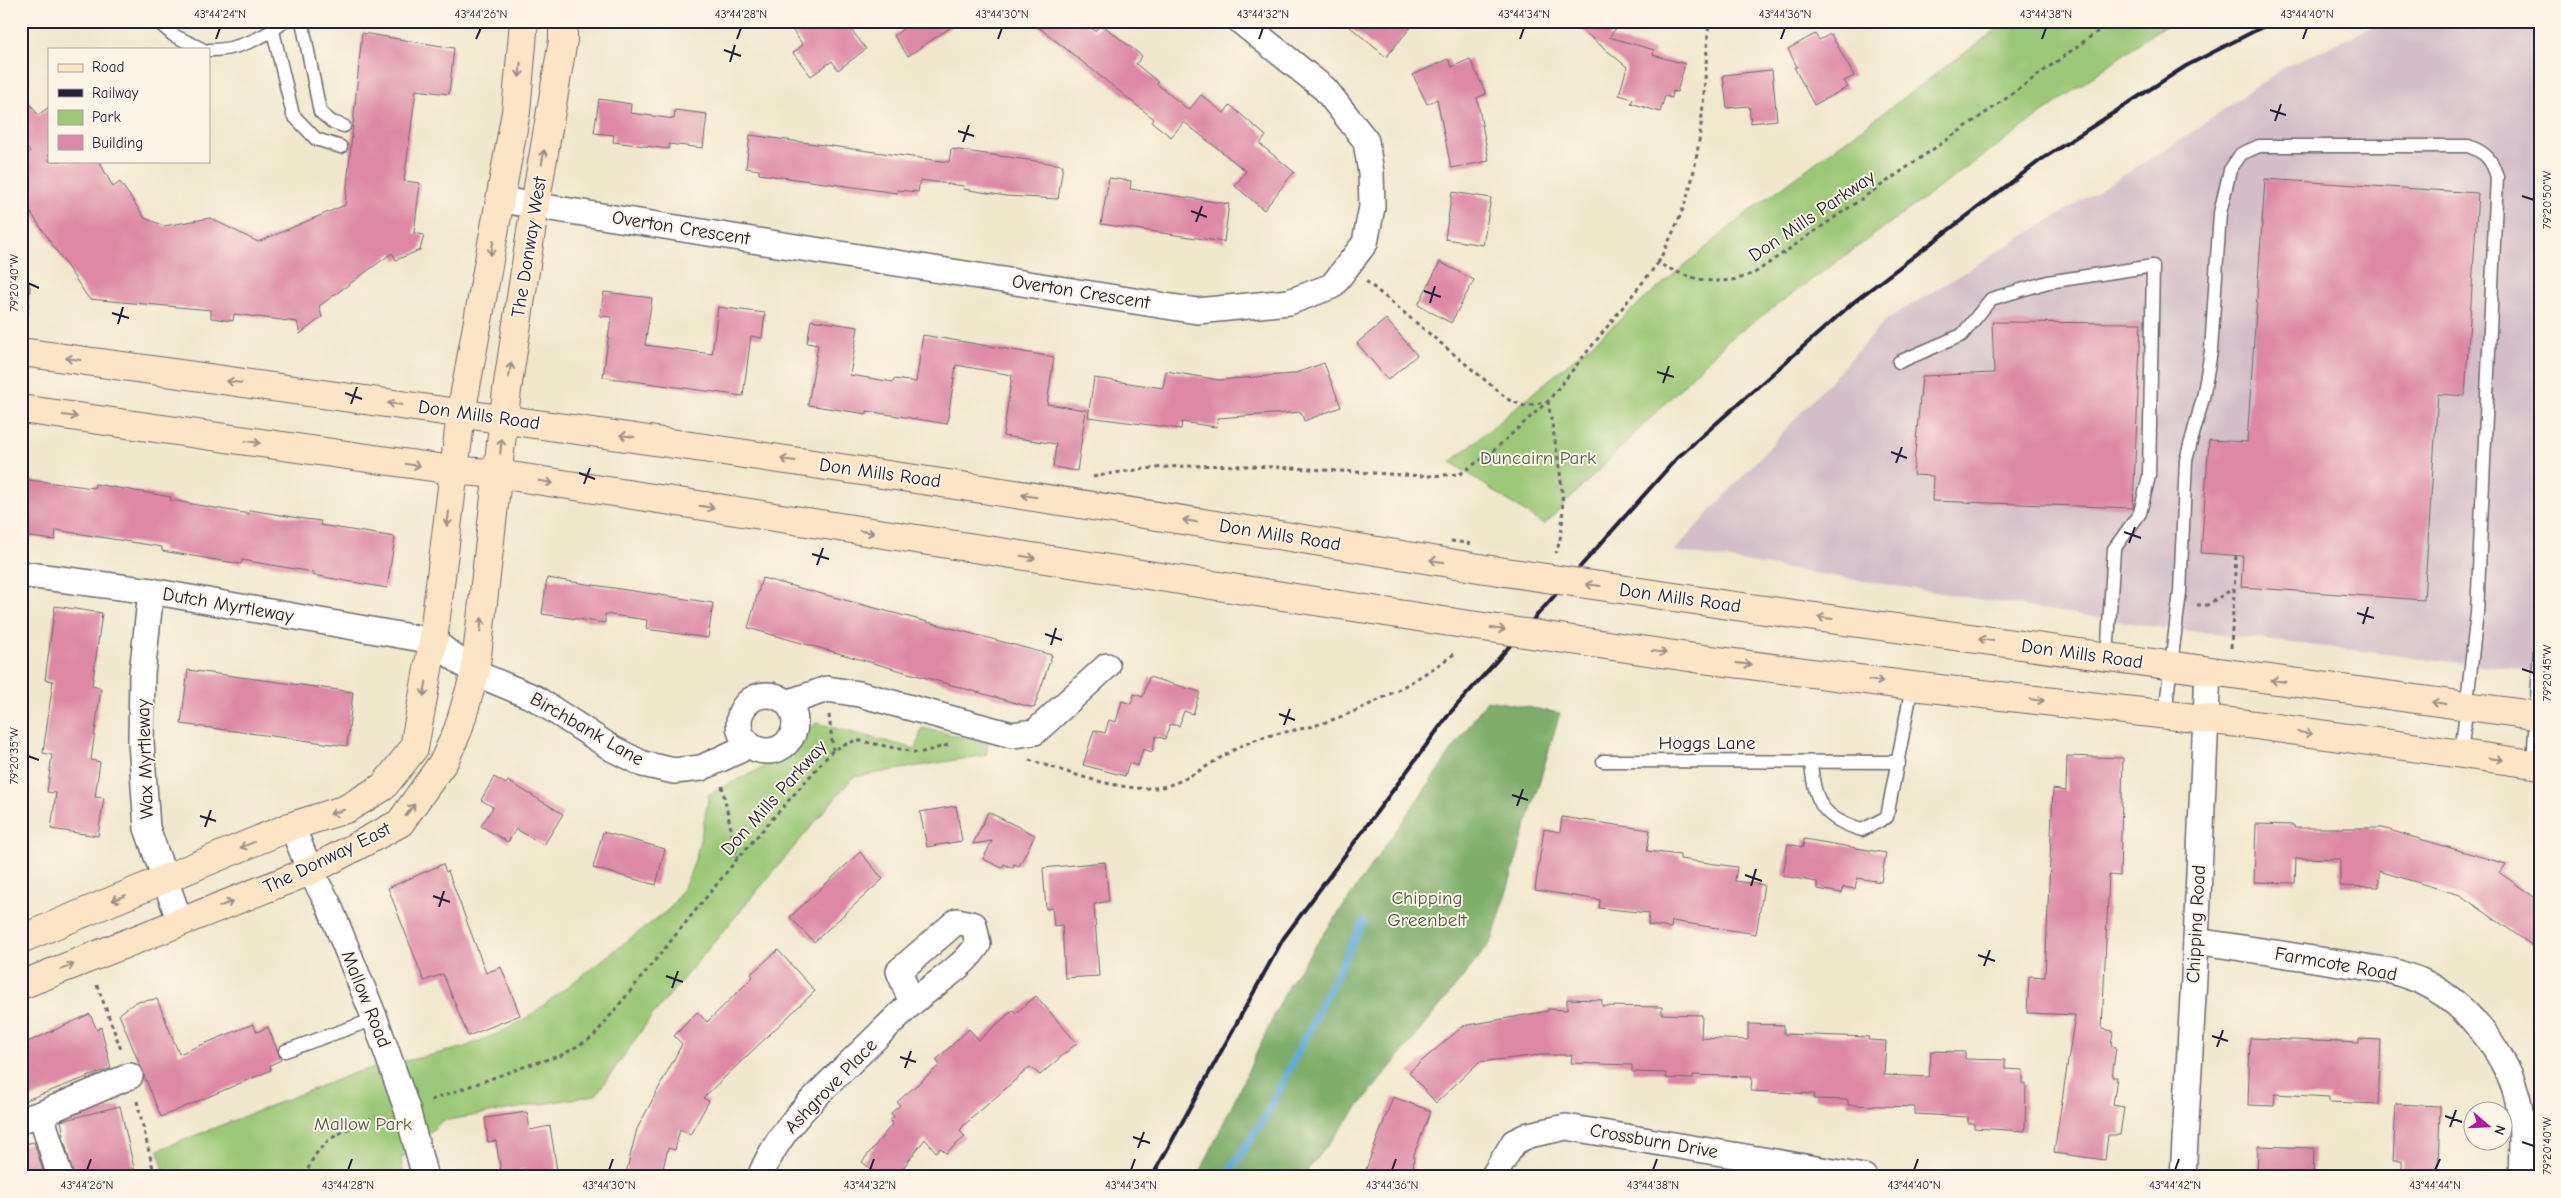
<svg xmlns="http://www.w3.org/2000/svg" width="2561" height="1198" font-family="'Comic Neue',sans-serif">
<rect width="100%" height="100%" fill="#fcf5e5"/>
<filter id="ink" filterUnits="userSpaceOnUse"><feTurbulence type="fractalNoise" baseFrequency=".02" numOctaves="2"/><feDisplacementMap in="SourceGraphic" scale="10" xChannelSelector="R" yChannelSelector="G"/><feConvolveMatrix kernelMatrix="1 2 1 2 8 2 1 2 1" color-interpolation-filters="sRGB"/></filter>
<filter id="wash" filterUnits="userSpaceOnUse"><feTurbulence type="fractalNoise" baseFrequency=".0096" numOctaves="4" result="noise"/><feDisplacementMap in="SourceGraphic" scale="20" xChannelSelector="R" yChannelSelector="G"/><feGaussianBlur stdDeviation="1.12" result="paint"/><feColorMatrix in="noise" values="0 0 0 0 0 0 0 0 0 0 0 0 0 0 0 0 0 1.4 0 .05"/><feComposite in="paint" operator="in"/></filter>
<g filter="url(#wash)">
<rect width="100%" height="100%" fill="#f0e8cc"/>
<path fill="#d2bdc8" d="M2385 21H2540V672L2163 628 1674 551 1886 320 2176 143 2283 68Z"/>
<g fill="#9cc977" stroke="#5f7659">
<path d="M2008 21H2175L2153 33 1727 341 1544 525 1451 462 1747 213Z"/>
<path d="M816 723 916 749 922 728 988 743 986 755 853 777 651 1017 596 1095 442 1121 401 1159 404 1177H166L158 1150 357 1072 462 1048 499 1033 524 1020 669 909C697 875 701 836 709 794L776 761Z"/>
</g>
<path fill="#7dad68" stroke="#506852" d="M1487 700 1560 713 1492 941 1302 1177H1198L1289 984Z"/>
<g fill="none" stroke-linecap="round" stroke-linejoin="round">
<path stroke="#64abda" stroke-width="8" d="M1226 1177 1267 1114 1363 922"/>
</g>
<g id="blocks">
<g fill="#dd89a5">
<path d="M786 21H845L866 49 838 70 832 61 811 76 793 53 803 45Z"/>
<path d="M898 21H960L908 56 894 36 903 29Z"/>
<path d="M1031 21H1083L1095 31 1101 24 1142 56 1136 64 1158 82 1157 84 1189 110 1201 95 1224 113 1230 105 1266 136 1260 144 1294 172 1264 210 1235 186 1246 171 1184 122 1171 137 1152 122 1154 119Z"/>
<path d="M1343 21H1416L1386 57Z"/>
<path d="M1571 21H1622L1609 37 1654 50 1653 55 1685 64 1677 92 1673 91 1672 98 1665 96 1660 112 1631 103 1633 99 1619 95 1627 67Z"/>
<path d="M362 33 454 48 449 94 416 90 404 181 420 183 414 233 424 235 420 250 396 260 392 253 319 306 322 317 300 334 297 322 234 314 233 321 211 318V310L89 299 21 198V158L30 152 21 139V90L38 115 49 107V161H99L113 187 120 182 145 218 164 226 210 218 258 242 345 205Z"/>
<path d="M1815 34 1819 40 1831 34 1854 76 1844 81 1848 87 1814 105 1794 67H1797L1788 49Z"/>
<path d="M1448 59 1452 67 1470 59 1486 94 1477 98 1489 161 1451 168 1437 99 1427 104 1413 75Z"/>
<path d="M1772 70 1777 120 1751 123 1749 106 1727 108 1723 75Z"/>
<path d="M599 99 631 104 630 113 674 119 675 110 707 114 703 148 669 144V149L613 142 614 135 594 133Z"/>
<path d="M750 135 949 162 951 149 1063 165 1058 199 1006 196 963 189 964 186 920 180 918 192 897 190V193L759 174V170L746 168Z"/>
<path d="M1109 178 1131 181 1130 189 1229 204 1224 242 1101 224Z"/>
<path d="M2265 179 2478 193 2465 396 2438 394 2424 600 2241 587 2243 556 2201 553 2209 440 2247 442Z"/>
<path d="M1452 192 1491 198 1483 245 1445 239Z"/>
<path d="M1440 262 1474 280 1451 323 1418 305Z"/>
<path d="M604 292 652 298 645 345 690 351 712 354 718 307 765 313 762 338 751 336 743 396 603 377 611 317 600 316Z"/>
<path d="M1386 319 1417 355 1388 380 1357 343Z"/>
<path d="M811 320 858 327 850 375 893 382 894 379 916 382 923 335 1054 357 1047 404 1086 410 1077 471 1053 467 1056 444 1003 436 1012 375 956 365 947 424 867 411V414L808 405 818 345 807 343Z"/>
<path d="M1992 322 2141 323 2133 508 1932 501 1933 476 1913 475 1922 376 1994 373Z"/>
<path d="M1324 363 1341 407 1304 421 1301 412 1218 418 1216 427 1182 422 1181 429 1088 417 1094 378 1163 388 1166 371 1219 380 1293 374Z"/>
<path d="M21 479 94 488 95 484 171 497 170 500 249 514 250 510 305 519 321 521 320 525 395 537 387 588 312 575 313 572 277 566 242 560 241 564 162 551V547L56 530 55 540 21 536Z"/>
<path d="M547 578 713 603 708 638 646 629 647 620 605 614V623L542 614Z"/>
<path d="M762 578 1052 655 1034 708 748 628Z"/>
<path d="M55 606 102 613 92 686 101 688 91 760 100 762 95 797 104 798 98 836 51 829 56 793 47 792 52 755 43 753 53 681 45 680Z"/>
<path d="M188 670 353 692 347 746 181 724Z"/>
<path d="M1149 677 1200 692 1193 714 1184 711 1179 726 1170 724 1165 739 1156 736 1152 752 1143 749 1138 766 1129 763 1125 776 1083 765 1094 730 1105 733 1109 720 1116 722 1122 701 1131 704 1134 694 1143 697Z"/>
<path d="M2067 756 2123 758 2120 876 2109 875 2102 1029 2113 1031 2111 1046 2116 1047 2112 1077H2117L2113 1105 2124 1107 2120 1135H2108L2105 1160 2054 1153 2075 1015 2027 1013 2029 976 2045 977 2053 789 2066 791Z"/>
<path d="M494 777 506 784 508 781 563 814 544 845 516 829 508 842 481 826 493 807 481 800Z"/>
<path d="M956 806 962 841 927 847 920 812Z"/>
<path d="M988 812 1035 835 1019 866 1014 864 1012 868 1004 864 1002 868 983 859 992 841 973 844Z"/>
<path d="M1562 817 1650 830 1647 851 1680 855V859L1737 867 1735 881 1764 885 1756 934 1672 921 1671 928 1648 925 1649 913 1599 908 1600 900 1535 890 1544 829 1560 832Z"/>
<path d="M2256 824 2294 825V828H2382L2506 864 2500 873 2540 901V951L2460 895 2379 871V887L2340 886V859L2296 858 2295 883 2254 882Z"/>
<path d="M603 832 665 849 656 885 593 868Z"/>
<path d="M1804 839 1886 853 1881 882 1857 878 1855 889 1843 887 1842 893 1817 889V882L1783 876 1788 844 1803 847Z"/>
<path d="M860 852 883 879 814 942 790 917Z"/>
<path d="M1105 862 1109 901 1094 904 1099 976 1065 978 1062 925 1054 926 1052 908 1046 909 1043 868Z"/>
<path d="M443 864 446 872 448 871 486 973 501 967 520 1015 468 1036 443 974 424 981 388 888Z"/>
<path d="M778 950 815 991 703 1098 709 1101 690 1135 680 1129 675 1150 668 1148 661 1177H625L637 1129 682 1044 674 1036 697 1012 707 1022 753 977 751 974Z"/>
<path d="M1036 996 1077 1043 1040 1075 1030 1067 963 1126 960 1131 965 1137 946 1153 941 1148 936 1152 925 1139 896 1177H881L862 1162 893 1123 890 1120 894 1117 891 1113 900 1105 897 1102 940 1065 936 1060 969 1029 979 1040 1013 1010 1016 1013Z"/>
<path d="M157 999 179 1054 253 1024 257 1032 268 1027 281 1060 270 1065 271 1070 161 1117 119 1014 136 1002Z"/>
<path d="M1567 999 1602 1000V1006L1662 1007V1014L1702 1015 1701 1038 1748 1040V1024L1784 1025V1034L1869 1037 1868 1040 1886 1041 1884 1075 1929 1077 1931 1051 1965 1052V1059L2005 1060V1069L2023 1070V1084H2026L2025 1131 1974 1128V1123H1968V1117L1915 1114V1107L1848 1105V1100L1814 1099 1815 1094 1751 1091 1752 1077 1693 1075V1079L1666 1078V1073L1632 1072V1065L1571 1063 1572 1055H1540L1479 1062 1436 1103 1409 1072 1463 1026 1548 1011V1009L1567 1010Z"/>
<path d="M90 1014 97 1030 101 1027 111 1068 21 1102V1045Z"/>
<path d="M2250 1038 2359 1043V1039L2381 1040 2378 1104 2329 1102V1097L2275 1094 2274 1106 2248 1105Z"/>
<path d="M1393 1097 1431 1111 1414 1154 1413 1177H1363Z"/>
<path d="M2396 1104 2440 1106 2438 1173 2402 1172V1160H2393Z"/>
<path d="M120 1106 136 1177H74L63 1136 64 1135 61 1121Z"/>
<path d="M527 1112 530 1130 550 1126 558 1177H527L526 1169 501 1173 496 1141 488 1142 485 1118Z"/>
<path d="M34 1142 45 1177H21V1145Z"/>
<path d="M2258 1146 2314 1148 2313 1177H2257Z"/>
</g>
</g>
</g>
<g filter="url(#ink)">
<use href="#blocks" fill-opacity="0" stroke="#6a676e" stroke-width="1"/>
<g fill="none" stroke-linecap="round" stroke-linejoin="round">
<g stroke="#6a676e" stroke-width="15">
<g id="lane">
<path d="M157 21 173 35 202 49"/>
<path d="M302 21 320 112 332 122 344 126"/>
<path d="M273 31 293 115 316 139 341 147"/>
<path d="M209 50C235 51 266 37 285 21"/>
<path d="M21 281 23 288 21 312"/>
<path d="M1899 362 1962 335 1991 299 2048 282 2153 266 2149 476 2140 513 2114 549 2107 657"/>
<path d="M2165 714 2180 592 2186 460 2203 398 2211 351 2220 213 2230 170 2241 154 2259 146H2468C2485 152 2492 159 2497 177L2477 613 2461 755"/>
<path d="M1603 761 1899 762"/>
<path d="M1811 763C1814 802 1823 819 1862 830L1887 817 1912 686"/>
<path d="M2533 764 2540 651"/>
<path d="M285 1051 375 1019"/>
</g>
</g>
<g stroke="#6a676e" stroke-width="28">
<g id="street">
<path d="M501 200 1197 311 1289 302 1332 286 1365 243 1372 207 1371 173 1366 141 1325 89 1240 21"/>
<path d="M21 574 151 591 433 641 475 673 535 698 613 749 643 764 674 771 701 768 740 750 747 742"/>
<path d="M151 591 142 674 141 742 147 828 180 922"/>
<circle cx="767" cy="723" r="28"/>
<path d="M787 703 827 689 859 694 1012 735 1035 732 1107 666"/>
<path d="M292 826 310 871 328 903 375 1019 407 1109 425 1177"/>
<path d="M2196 941 2392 971C2401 974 2411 977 2421 981 2464 1001 2502 1048 2516 1093 2524 1118 2522 1150 2521 1177"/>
<path d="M41 1114 60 1177"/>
<path d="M21 1120 41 1114 130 1076"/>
<path d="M760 1177C779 1127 821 1091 858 1055 876 1038 894 1019 913 1002 935 983 963 968 978 944L974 925 957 921 899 971 912 1003"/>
<path d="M1493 1177 1514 1142 1529 1135 1566 1127 1864 1177"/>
<path d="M2183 1177 2196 941 2208 671"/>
</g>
</g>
<g stroke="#6a676e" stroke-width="30">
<g id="secondary">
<path d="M21 352C510 420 998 487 1485 569"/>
<path d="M21 409 453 470 498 474 1450 622"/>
<path d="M1728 605 2540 716"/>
<path d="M1695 658 1912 686 2248 724 2540 765"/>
<path d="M21 939 292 826 346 809 383 787 414 748 433 641 461 414 516 112 524 21"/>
<path d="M21 985 310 871 400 823 444 761 458 730 475 673 507 390 535 205 563 40V21"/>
</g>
</g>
<g stroke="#6a676e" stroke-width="3" stroke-dasharray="4 4" stroke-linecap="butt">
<path d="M1658 263C1673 233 1688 203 1694 170 1704 121 1705 71 1709 21"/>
<path d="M1366 281 1509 400 1524 406 1545 402"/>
<path d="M1548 401C1555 446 1572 510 1556 553"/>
<path d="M1093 477C1202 454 1317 472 1428 476L1460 474 1492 452 1548 401 1658 263C1690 280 1722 289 1756 272L1997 105 2112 21"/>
<path d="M2197 605H2207L2234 588"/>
<path d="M2231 648 2236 555"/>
<path d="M829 715 833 750"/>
<path d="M1029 760C1066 771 1116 791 1155 788 1187 785 1220 754 1250 742 1273 732 1300 731 1323 723 1372 707 1416 681 1457 652"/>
<path d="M722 786 737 858"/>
<path d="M97 985 122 1052"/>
<path d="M431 1100 529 1065 562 1055 593 1037 738 858 833 750 856 740 919 753 948 745"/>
<path d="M137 1101 155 1177"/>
<path d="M306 1177C314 1141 345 1129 376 1117"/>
</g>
<use href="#lane" stroke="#fff" stroke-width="12"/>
<use href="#street" stroke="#fff" stroke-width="25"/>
<use href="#secondary" stroke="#fce5c4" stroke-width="28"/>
<path stroke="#22223b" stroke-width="4" d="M1152 1177 1283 939 1450 713 1677 458 1855 301 2042 159 2186 66 2274 21"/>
<g stroke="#6a676e" stroke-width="30" stroke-linecap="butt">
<g id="secondary-bridge">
<path d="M1485 569 1728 605"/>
<path d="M1450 622 1695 658"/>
</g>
</g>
<path stroke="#6a676e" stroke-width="3" stroke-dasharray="4 4" stroke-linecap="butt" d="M1451 541 1473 544"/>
<use href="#secondary-bridge" stroke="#fce5c4" stroke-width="28"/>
</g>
<defs><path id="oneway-shaft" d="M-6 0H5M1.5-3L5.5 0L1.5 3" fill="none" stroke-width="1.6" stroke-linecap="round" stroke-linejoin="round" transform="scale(1.25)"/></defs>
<g stroke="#9a8d86">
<use href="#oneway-shaft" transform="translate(520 70) rotate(95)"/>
<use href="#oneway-shaft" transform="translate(543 157) rotate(-80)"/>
<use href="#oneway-shaft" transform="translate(492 248) rotate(101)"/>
<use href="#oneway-shaft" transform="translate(73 359) rotate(-172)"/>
<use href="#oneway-shaft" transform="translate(510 370) rotate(-82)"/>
<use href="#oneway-shaft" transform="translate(234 382) rotate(-172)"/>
<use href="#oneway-shaft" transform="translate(395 404) rotate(-172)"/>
<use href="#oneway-shaft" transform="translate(70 416) rotate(8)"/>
<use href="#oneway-shaft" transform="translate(627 436) rotate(-172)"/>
<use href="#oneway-shaft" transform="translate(253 442) rotate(8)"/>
<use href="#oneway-shaft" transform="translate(501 446) rotate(-84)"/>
<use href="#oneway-shaft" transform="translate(788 460) rotate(-172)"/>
<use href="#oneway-shaft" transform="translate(413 465) rotate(8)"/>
<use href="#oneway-shaft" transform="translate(546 482) rotate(9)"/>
<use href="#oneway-shaft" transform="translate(1029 496) rotate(-171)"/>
<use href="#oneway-shaft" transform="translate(707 507) rotate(9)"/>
<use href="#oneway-shaft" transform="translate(448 519) rotate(97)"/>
<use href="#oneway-shaft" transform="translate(1190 521) rotate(-171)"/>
<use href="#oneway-shaft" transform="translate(867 532) rotate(9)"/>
<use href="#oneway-shaft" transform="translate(1028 557) rotate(9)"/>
<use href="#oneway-shaft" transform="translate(1437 561) rotate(-170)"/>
<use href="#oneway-shaft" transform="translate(1593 585) rotate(-172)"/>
<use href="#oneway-shaft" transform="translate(1825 618) rotate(-172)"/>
<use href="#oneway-shaft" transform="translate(481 625) rotate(-83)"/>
<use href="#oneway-shaft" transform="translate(1498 629) rotate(8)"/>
<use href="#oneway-shaft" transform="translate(1986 640) rotate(-172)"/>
<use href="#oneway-shaft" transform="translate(1659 652) rotate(8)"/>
<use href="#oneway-shaft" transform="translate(1744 664) rotate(7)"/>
<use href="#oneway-shaft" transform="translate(1876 681) rotate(8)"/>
<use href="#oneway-shaft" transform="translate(2278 681) rotate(-172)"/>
<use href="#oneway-shaft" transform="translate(425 689) rotate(100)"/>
<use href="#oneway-shaft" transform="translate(2037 700) rotate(6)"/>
<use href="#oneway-shaft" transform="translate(2439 703) rotate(-172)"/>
<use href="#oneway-shaft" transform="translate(2305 733) rotate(8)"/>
<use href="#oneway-shaft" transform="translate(2496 759) rotate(7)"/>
<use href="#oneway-shaft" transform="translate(410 810) rotate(-52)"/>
<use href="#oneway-shaft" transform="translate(337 812) rotate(162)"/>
<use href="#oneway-shaft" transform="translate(247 845) rotate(157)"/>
<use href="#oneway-shaft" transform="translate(119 898) rotate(158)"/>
<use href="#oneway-shaft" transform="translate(226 904) rotate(-21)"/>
<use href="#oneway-shaft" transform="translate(67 967) rotate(-22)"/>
</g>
</g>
<path fill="none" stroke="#22223b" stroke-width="2" d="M216 39 220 28M476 39 481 28M737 39 741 28M998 39 1002 28M1259 39 1263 28M1520 39 1524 28M1781 39 1785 28M2042 39 2046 28M2303 39 2307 28M724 50 741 56M730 62 735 45M2270 110 2286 115M2275 121 2281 104M958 131 974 136M963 142 969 125M2522 196 2534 200M1191 211 1207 217M1196 222 1202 206M28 283 39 288M1424 291 1441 297M1430 303 1435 286M112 313 129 318M118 324 123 307M1657 372 1674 377M1663 383 1669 366M345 393 362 399M351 404 357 387M1891 452 1907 458M1896 463 1902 447M579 473 595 479M584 484 590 468M2124 532 2141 538M2129 543 2135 527M812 554 829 559M817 565 823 548M2357 613 2374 618M2363 624 2368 607M1045 634 1062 640M1051 645 1056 628M2522 669 2534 673M1279 714 1295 720M1284 725 1290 709M28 756 39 760M1512 795 1528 800M1517 806 1523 789M200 816 216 821M205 827 211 810M1745 875 1762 881M1751 886 1756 869M433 896 450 902M439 907 444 891M1978 955 1995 961M1984 966 1990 950M666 976 683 982M672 988 678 971M2212 1036 2228 1041M2217 1047 2223 1030M900 1057 916 1062M905 1068 911 1051M2445 1116 2462 1122M2450 1127 2456 1110M1133 1137 1150 1143M2522 1142 2534 1146M1138 1148 1144 1132M87 1170 91 1159M348 1170 352 1159M609 1170 613 1159M870 1170 874 1159M1131 1170 1135 1159M1392 1170 1396 1159M1653 1170 1657 1159M1914 1170 1918 1159M2175 1170 2179 1159M2435 1170 2440 1159"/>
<g text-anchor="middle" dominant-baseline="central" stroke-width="4" stroke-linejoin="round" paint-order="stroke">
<g font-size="19" fill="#22223b" stroke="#fcf5e5">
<text transform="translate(1812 216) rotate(-34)">Don Mills Parkway</text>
<text transform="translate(681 228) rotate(9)">Overton Crescent</text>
<text transform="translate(529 247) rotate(-81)">The Donway West</text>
<text transform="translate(1081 292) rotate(9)">Overton Crescent</text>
<text transform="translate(479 415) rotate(8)">Don Mills Road</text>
<text transform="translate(880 473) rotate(8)">Don Mills Road</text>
<text transform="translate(1280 535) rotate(9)">Don Mills Road</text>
<text transform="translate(1680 598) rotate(8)">Don Mills Road</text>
<text transform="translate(228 605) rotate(10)">Dutch Myrtleway</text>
<text transform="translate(2082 654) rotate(8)">Don Mills Road</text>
<text transform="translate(587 729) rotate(30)">Birchbank Lane</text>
<text x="1707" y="743">Hoggs Lane</text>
<text transform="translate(145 759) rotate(-92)">Wax Myrtleway</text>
<text transform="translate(774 798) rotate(-48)">Don Mills Parkway</text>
<text transform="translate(327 858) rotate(-26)">The Donway East</text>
<text transform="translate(2196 924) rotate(-87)">Chipping Road</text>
<text transform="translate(2336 964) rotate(10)">Farmcote Road</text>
<text transform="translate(366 999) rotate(68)">Mallow Road</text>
<text transform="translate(831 1086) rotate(-46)">Ashgrove Place</text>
<text transform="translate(1654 1141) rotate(10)">Crossburn Drive</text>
</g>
<g font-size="19" fill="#4d5c50" stroke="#fcf5e5">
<text x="1538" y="458">Duncairn Park</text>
<text x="1427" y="898">Chipping<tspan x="1427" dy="22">Greenbelt</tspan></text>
<text x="363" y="1124">Mallow Park</text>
</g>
</g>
<rect width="2561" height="1198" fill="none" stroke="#fcf5e5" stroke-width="55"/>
<rect x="48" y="48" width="162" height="115" fill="#fcf5e5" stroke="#a5a1a1"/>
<rect x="58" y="64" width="25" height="8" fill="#fce5c4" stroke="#a5a1a1"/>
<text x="92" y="72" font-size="15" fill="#22223b">Road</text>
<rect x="58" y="89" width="25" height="8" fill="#22223b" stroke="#a5a1a1"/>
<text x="92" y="98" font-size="15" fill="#22223b">Railway</text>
<rect x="58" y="110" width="25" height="15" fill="#9cc977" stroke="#a5a1a1"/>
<text x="92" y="122" font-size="15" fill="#22223b">Park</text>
<rect x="58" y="135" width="25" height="15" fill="#dd89a5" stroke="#a5a1a1"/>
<text x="92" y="148" font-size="15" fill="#22223b">Building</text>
<g transform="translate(2488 1126) rotate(109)"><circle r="24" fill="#fcf5e5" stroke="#a5a1a1"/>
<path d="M0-4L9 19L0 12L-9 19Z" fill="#b5179e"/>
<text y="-8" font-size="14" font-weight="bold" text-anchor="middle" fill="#22223b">N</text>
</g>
<rect x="28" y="28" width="2506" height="1142" fill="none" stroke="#22223b" stroke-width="2"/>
<g font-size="12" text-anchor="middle" fill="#22223b">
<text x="220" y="18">43°44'24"N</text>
<text x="481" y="18">43°44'26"N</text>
<text x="741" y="18">43°44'28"N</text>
<text x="1002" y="18">43°44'30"N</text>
<text x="1263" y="18">43°44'32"N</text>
<text x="1524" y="18">43°44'34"N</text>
<text x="1785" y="18">43°44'36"N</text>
<text x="2046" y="18">43°44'38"N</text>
<text x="2307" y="18">43°44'40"N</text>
<text transform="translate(2547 200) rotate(-90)" y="4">79°20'50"W</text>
<text transform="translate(14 283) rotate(-90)" y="4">79°20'40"W</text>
<text transform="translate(2547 673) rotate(-90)" y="4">79°20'45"W</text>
<text transform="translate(14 756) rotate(-90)" y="4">79°20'35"W</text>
<text transform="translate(2547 1146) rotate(-90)" y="4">79°20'40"W</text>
<text x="87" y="1189">43°44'26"N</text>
<text x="348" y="1189">43°44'28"N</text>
<text x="609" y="1189">43°44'30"N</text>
<text x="870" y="1189">43°44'32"N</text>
<text x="1131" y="1189">43°44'34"N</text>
<text x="1392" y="1189">43°44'36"N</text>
<text x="1653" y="1189">43°44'38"N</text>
<text x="1914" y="1189">43°44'40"N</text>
<text x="2175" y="1189">43°44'42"N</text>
<text x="2435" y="1189">43°44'44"N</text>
</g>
</svg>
